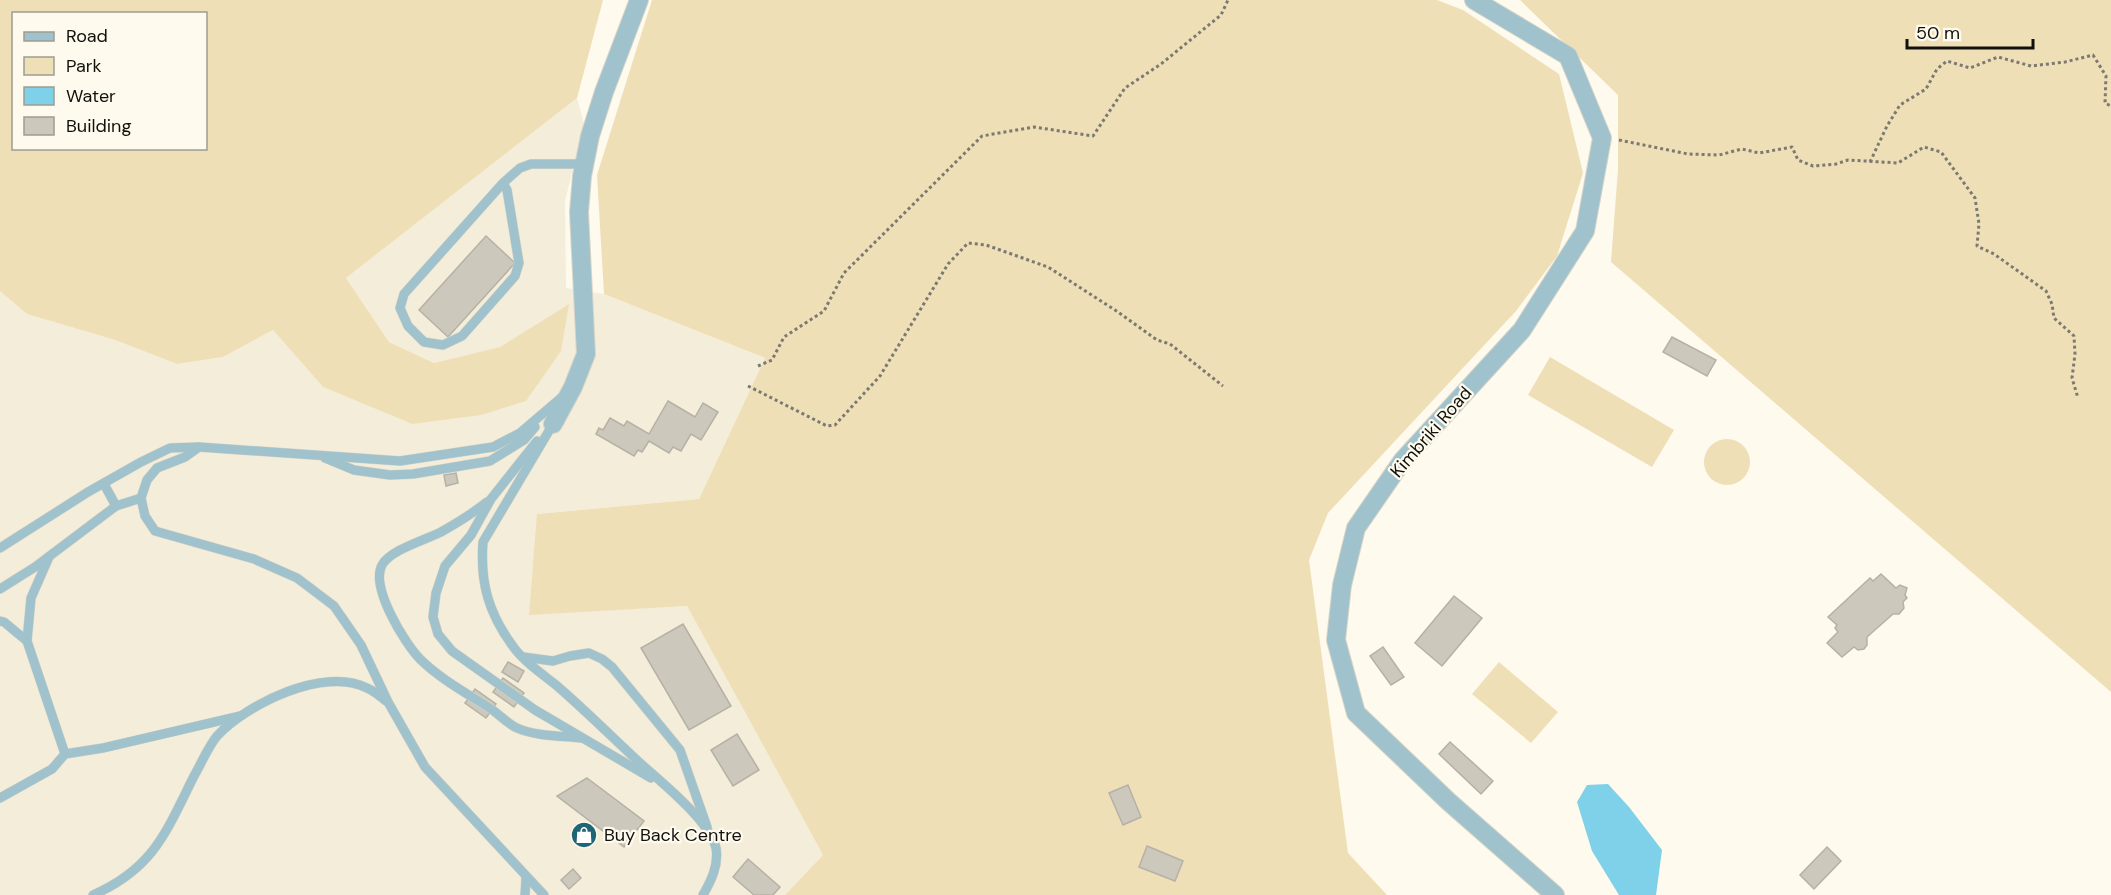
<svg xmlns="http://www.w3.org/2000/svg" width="2111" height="895" font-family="'DM Sans',sans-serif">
<rect width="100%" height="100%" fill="#fefaed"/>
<path fill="#f4edd9" d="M577 98 584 124 565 201 566 288 604 294 765 358 699 499 537 514 587 611 687 606 823 855 785 895H0V291L27 314 115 340 177 364 223 357 273 330 323 387 412 424 569 304 500 347 434 363 389 342 346 278Z"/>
<g fill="#eedfb7" fill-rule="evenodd">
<path d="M0 0H603L577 98 346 278 389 342 434 363 500 347 569 304 561 351 526 401 481 415 412 424 323 387 273 330 223 357 177 364 115 340 27 314 0 291ZM14 14H206V148H14Z"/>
<path d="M652 0H1437L1463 10 1559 74 1583 173 1557 256 1516 311 1328 513 1309 560 1348 853 1387 895H785L823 855 687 606 529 615 537 514 699 499 765 358 604 294 597 175Z"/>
<path d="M1520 0H2111V692L1611 262 1618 169V95Z"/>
<path d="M1550 357 1674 430 1652 467 1528 395Z"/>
<circle cx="1727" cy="462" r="23"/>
<path d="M1499 662 1558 712 1531 743 1472 694Z"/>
</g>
<path fill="#7ed1e8" d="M1608 784 1629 807 1662 850 1656 895H1619L1592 851 1577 802 1587 785Z"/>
<g fill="#ccc8bc" stroke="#b6b1a6" stroke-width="1.5">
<path d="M486 236 515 263 448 337 419 310Z"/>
<path d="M1672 337 1716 360 1707 376 1663 352Z"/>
<path d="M668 401 695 417 703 403 718 412 701 440 691 434 681 451 673 447 669 453 649 441 642 452 638 450 634 456 596 434 599 428 603 430 610 418 624 426 627 421 649 434Z"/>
<path d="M456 473 458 483 446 486 444 475Z"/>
<path d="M1881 574 1896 588 1900 585 1907 588 1905 595 1907 598 1903 602 1904 608 1899 614H1893L1867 637V645L1864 649 1858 650 1854 647 1842 657 1827 643 1838 632 1835 628 1837 625 1828 617 1870 578 1873 581Z"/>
<path d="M1454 596 1482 618 1442 666 1415 643Z"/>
<path d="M683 624 731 706 689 730 641 648Z"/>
<path d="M1383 647 1404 677 1391 685 1370 656Z"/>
<path d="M508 662 524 671 518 682 502 672Z"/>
<path d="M503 678 524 693 514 707 493 692Z"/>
<path d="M475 689 496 704 486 718 465 703Z"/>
<path d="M737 734 759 770 733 786 711 750Z"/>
<path d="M1450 742 1493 781 1481 794 1439 754Z"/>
<path d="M587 778 644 821 624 847 557 796Z"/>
<path d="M1128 785 1141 817 1123 825 1109 793Z"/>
<path d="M1147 846 1183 861 1175 881 1139 867Z"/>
<path d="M1827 847 1841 861 1814 889 1800 875Z"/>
<path d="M748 859 780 887 773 895H754L733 877Z"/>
<path d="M573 869 581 878 569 889 561 880Z"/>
</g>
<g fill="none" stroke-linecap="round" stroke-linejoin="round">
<g stroke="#d8d5c9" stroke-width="10">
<g id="service">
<path d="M503 183 507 190 519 263 515 276 462 336 443 345 424 342 408 326 400 308 404 294 503 183 520 168 531 164H584"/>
<path d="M553 424 483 542C480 582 488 612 512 645 523 661 541 673 556 685 585 710 612 737 640 763 661 782 709 820 716 848 719 865 711 881 703 895"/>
<path d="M537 441 491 499 471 535 445 566 436 593 433 617 438 634 452 651 535 710 651 778"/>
<path d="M325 458 354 470 390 475 413 474 490 461 524 440 535 427"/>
<path d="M104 484 116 506"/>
<path d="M487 502C472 514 457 523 441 532 425 540 390 550 382 565 370 587 405 644 420 659 440 679 468 694 491 709 500 715 508 724 517 728 534 736 562 736 581 738"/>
<path d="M0 548 88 492 141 462 170 448 199 447"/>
<path d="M0 589 35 567 116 506 141 498"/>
<path d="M0 621 4 622 27 641 65 754"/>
<path d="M27 641 31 598 49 557"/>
<path d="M523 657 553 661 570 656 589 653 602 659 612 667 680 750 707 827"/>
<path d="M0 798 52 769 65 754 103 748 240 716"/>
<path d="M93 895C154 868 166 832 194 776 201 764 208 747 217 736 247 704 324 666 367 688 374 691 380 696 386 701"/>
<path d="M525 895 526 878"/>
<path d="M544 895 425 767 388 702 361 645 334 606 297 578 254 559 155 531 145 516 141 498 147 480 157 468 185 457 199 447 400 461 493 447 520 433 561 398"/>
</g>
</g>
<g stroke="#d8d5c9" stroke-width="20">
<g id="minor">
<path d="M1474 0 1568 56 1602 138 1585 231 1522 330 1403 460 1356 528 1342 585 1336 640 1356 713 1448 801 1555 895"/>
<path d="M553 424 573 387 586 354 579 212 582 176 590 136 604 92 639 0"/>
</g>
</g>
<g stroke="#7c7971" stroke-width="3" stroke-dasharray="3 3" stroke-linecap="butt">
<path d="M1619 140 1688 154 1719 155 1742 149 1759 153 1792 147 1798 160 1813 166 1836 164 1848 160 1898 163 1924 147 1941 152 1975 198 1979 224 1977 246 1994 254 2046 291 2052 304 2054 318 2074 336 2075 354 2072 378 2078 398"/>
<path d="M1870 162 1887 126 1900 105 1926 89 1937 69 1947 61 1970 68 1998 57 2031 66 2065 62 2093 55 2106 76 2105 103 2111 106"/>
<path d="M758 366 772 360 784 337 824 311 844 273 982 136 1034 127 1093 136 1125 88 1161 64 1221 15 1228 0"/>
<path d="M748 386 827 426 835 425 880 376 948 264 968 243 986 245 1048 267 1115 310 1157 340 1170 344 1223 386"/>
</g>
<use href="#service" stroke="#a0c2cc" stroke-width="9"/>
<use href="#minor" stroke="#a0c2cc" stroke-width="18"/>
</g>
<defs>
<g id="shop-disc" transform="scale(1.35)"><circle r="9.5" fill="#206576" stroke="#fefaed"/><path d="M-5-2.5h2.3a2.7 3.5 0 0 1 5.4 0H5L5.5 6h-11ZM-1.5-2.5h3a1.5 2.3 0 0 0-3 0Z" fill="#fff"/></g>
</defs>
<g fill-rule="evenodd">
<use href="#shop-disc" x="584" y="835"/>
</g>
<g text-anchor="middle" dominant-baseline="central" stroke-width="4.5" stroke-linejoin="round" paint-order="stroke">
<g font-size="18" fill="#11100c" stroke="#fefaed">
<text transform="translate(1431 432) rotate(-49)">Kimbriki Road</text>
</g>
<g font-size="18" fill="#11100c" stroke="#fefaed" text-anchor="start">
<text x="604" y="835">Buy Back Centre</text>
</g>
</g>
<rect x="12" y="12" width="195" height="138" fill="#fefaed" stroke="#9f9c93" stroke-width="1.5"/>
<rect x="24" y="32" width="30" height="9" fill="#a0c2cc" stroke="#9f9c93" stroke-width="1.5"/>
<text x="66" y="42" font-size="18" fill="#11100c">Road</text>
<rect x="24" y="57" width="30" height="18" fill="#eedfb7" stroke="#9f9c93" stroke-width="1.5"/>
<text x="66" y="72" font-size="18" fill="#11100c">Park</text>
<rect x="24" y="87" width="30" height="18" fill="#7ed1e8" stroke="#9f9c93" stroke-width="1.5"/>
<text x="66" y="102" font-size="18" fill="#11100c">Water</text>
<rect x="24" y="117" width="30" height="18" fill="#ccc8bc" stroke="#9f9c93" stroke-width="1.5"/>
<text x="66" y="132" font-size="18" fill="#11100c">Building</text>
<path d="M1907 39v9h126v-9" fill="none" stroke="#11100c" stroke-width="3"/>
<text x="1916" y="39" font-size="18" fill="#11100c" stroke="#fefaed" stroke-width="4.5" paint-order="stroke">50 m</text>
</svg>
